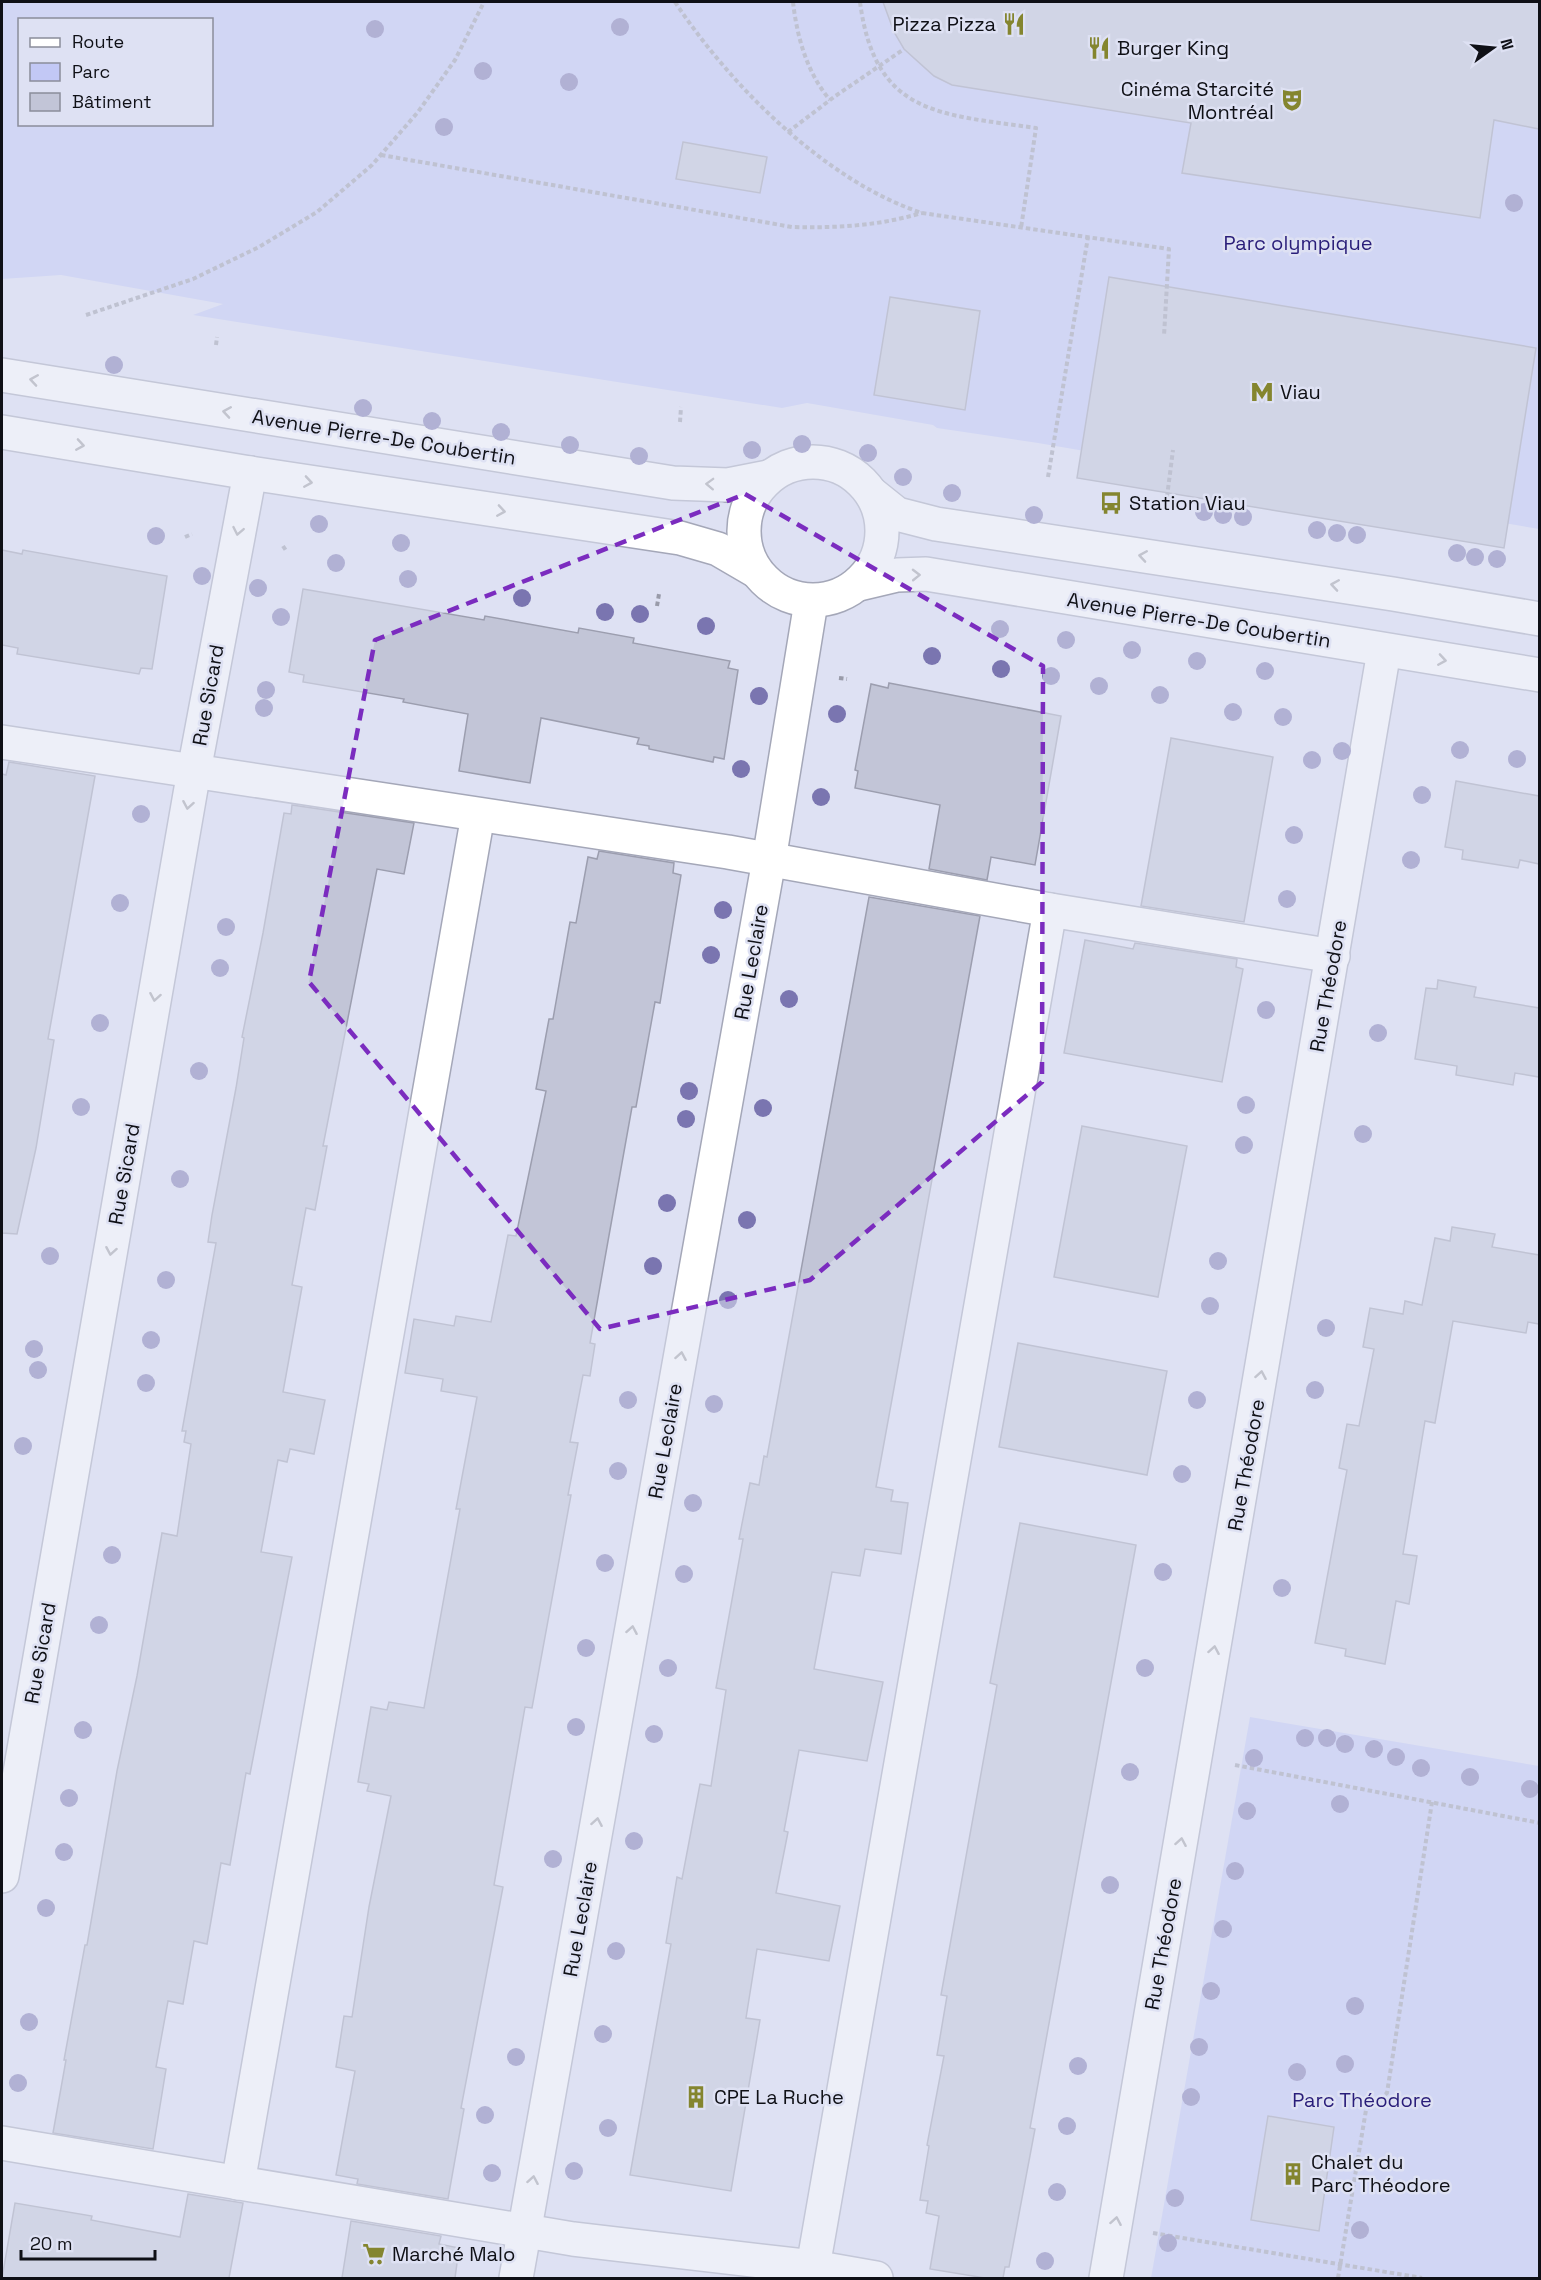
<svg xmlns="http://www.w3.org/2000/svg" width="1541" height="2280" font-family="'Space Grotesk',sans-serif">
<rect width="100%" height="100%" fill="#dee1f3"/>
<g fill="#c2c8f5" fill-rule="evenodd">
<path d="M2 2H1539V529L1038 443 937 428 933 425 807 403 782 408 193 315 223 304 61 275 2 279ZM20 20H212V124H20Z"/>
<path d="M1250 1717 1539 1766V2278H1151Z"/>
</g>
<g fill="#c2c5d7" stroke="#9c9eaf" stroke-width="1.5">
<path d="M883 2H1539V129L1494 120 1480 218 1182 173 1191 123 952 85 934 76 904 49 894 32Z"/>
<path d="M683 142 767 157 760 193 676 179Z"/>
<path d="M1109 277 1536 348 1504 548 1077 478Z"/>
<path d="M890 297 980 311 965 410 874 395Z"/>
<path d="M2 550 22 554 23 550 167 576 152 669 141 668 139 674 17 654 18 648 2 645Z"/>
<path d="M303 589 484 620 485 616 578 633 579 628 634 638 633 643 730 661 728 668 738 670 724 759 714 757 713 762 649 749V746L637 744 639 738 541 718 530 783 459 771 468 714 403 702 404 699 303 682 304 675 289 672Z"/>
<path d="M889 683 1061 716 1035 865 991 857 987 880 929 869 940 805 855 788 858 771 855 770 871 684 888 688Z"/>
<path d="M1171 738 1273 757 1244 922 1141 906Z"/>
<path d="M9 762 95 776 48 1039 54 1040 36 1148 17 1234 2 1233V774L6 775Z"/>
<path d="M1456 781 1539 796V864L1520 860 1518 868 1462 859 1463 850 1445 847Z"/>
<path d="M292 805 414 823 404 874 377 869 323 1146H327L315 1210 306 1208 292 1285 302 1287 283 1392 325 1400 314 1454 290 1449 287 1462 278 1460 261 1552 292 1557 250 1774 246 1773 230 1865 221 1863 207 1944 194 1941 183 2004 168 2001 156 2067 166 2069 153 2149 53 2133 66 2060H64L85 1945H87L117 1771 137 1676 162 1533 177 1536 191 1444 184 1442 186 1431H182L216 1243 208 1242 212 1215 236 1088 244 1038 242 1037 263 933 284 813 291 814Z"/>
<path d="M599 851 674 863 673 873 681 875 660 1003 655 1002 636 1107H632L608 1241 590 1343 595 1344 590 1376 583 1375 570 1442 578 1443 568 1495H571L532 1708 525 1707 494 1885 503 1887 461 2108 464 2109 448 2199 357 2184 358 2179 336 2175 355 2071 336 2067 344 2016 352 2017 369 1907 391 1796 367 1791 369 1784 358 1782 371 1707 387 1710 389 1702 424 1708 460 1509H456L477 1397 441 1391 443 1379 405 1373 414 1319 454 1326 456 1316 491 1322 508 1235 516 1236 546 1091 536 1089 549 1019H553L570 922 576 923 588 857 597 859Z"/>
<path d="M869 897 980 916 876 1487 893 1490 891 1501 908 1503 901 1554 865 1549 860 1576 832 1572 814 1669 883 1682 867 1761 799 1750 784 1831 788 1832 776 1893 840 1906 829 1961 757 1949 746 2018 760 2020 731 2191 630 2175 671 1944 666 1943 677 1877 682 1879 700 1784 711 1786 726 1690 716 1688 743 1539H739L750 1483 759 1485 764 1456 767 1457Z"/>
<path d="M1085 940 1133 949 1135 943 1237 959 1236 967 1243 969 1222 1082 1064 1053Z"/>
<path d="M1438 980 1476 987 1474 997 1539 1008V1077L1515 1073 1513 1085 1456 1075 1457 1066 1415 1059 1426 988 1437 989Z"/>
<path d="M1082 1126 1187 1146 1158 1297 1054 1277Z"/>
<path d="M1452 1227 1495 1234 1492 1247 1539 1255V1324L1528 1322 1526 1333 1453 1321 1435 1423 1425 1421 1403 1554 1417 1556 1409 1604 1396 1601 1385 1664 1345 1656 1346 1649 1315 1643 1347 1470 1339 1468 1347 1424 1359 1426 1374 1349 1363 1347 1370 1308 1403 1314 1405 1301 1422 1305 1435 1238 1450 1241Z"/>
<path d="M1018 1343 1167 1371 1147 1475 999 1447Z"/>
<path d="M1020 1523 1136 1545 1030 2128 1035 2129 1009 2267H1005L1003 2278H985L930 2269 939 2216 926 2213 928 2201 920 2200 929 2146 927 2145 944 2056 937 2055 947 1996 941 1995 997 1685 990 1683Z"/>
<path d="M1268 2116 1334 2127 1319 2231 1251 2220Z"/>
<path d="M188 2194 243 2203 229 2278H2L15 2203 92 2216 91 2220 180 2237Z"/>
<path d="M351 2221 441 2236 439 2244 459 2248 455 2278H342Z"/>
</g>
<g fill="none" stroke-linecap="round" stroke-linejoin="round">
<g stroke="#a4a7b8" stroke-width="36">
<g id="minor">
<path d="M2 375 673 483 728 485 768 477"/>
<path d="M2 432 250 473 680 538 718 549 754 570"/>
<circle cx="813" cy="531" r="69"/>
<path d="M872 494 897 514 936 524 1393 594 1540 619"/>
<path d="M859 584 897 575 926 574 1540 675"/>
<path d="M2 742 728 852 1050 910 1333 956"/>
<path d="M2 1876 194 771 250 473"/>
<path d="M2 2143 573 2239 813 2267 876 2278"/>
<path d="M238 2183 478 815"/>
<path d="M813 2267 1050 910"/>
<path d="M516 2278 769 860 811 602"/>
<path d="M1106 2278 1384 651"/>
</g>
</g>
<g stroke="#999ba9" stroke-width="4" stroke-dasharray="4.5 3" stroke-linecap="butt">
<path d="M675 2C730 85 825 181 922 213L1169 249 1164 336"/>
<path d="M793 2C797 37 807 73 830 100"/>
<path d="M860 2C875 116 940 114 1036 128L1021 228"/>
<path d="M788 132 834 97 904 49"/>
<path d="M381 155 792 227C838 228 877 226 922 213"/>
<path d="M86 315 193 279 259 247 317 212 372 165 418 112 455 60 484 2"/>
<path d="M216 345 217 337"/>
<path d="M680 422 681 407"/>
<path d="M1048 477 1088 237"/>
<path d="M1167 497 1173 450"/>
<path d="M185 537 192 534"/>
<path d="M283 546 287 552"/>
<path d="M657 606 659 594"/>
<path d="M839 678 847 679"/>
<path d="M1235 1765 1540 1823"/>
<path d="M1153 2233 1422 2278"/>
<path d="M1338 2278 1366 2110 1387 2093 1432 1802"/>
</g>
<use href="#minor" stroke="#fff" stroke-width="33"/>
</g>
<g fill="#7a75b0">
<circle cx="620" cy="27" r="9"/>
<circle cx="375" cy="29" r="9"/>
<circle cx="483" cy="71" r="9"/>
<circle cx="569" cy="82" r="9"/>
<circle cx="444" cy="127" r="9"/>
<circle cx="1514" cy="203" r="9"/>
<circle cx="114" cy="365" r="9"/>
<circle cx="363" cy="408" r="9"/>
<circle cx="432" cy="421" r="9"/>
<circle cx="501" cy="432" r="9"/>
<circle cx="802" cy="444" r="9"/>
<circle cx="570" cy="445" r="9"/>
<circle cx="752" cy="450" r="9"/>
<circle cx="868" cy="453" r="9"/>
<circle cx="639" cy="456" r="9"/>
<circle cx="903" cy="477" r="9"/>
<circle cx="952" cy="493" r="9"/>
<circle cx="1204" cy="512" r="9"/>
<circle cx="1034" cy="515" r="9"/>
<circle cx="1223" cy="515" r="9"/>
<circle cx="1243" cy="517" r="9"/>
<circle cx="319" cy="524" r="9"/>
<circle cx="1317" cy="530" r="9"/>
<circle cx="1337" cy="533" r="9"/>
<circle cx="1357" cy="535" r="9"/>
<circle cx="156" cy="536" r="9"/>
<circle cx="401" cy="543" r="9"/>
<circle cx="1457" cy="553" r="9"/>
<circle cx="1475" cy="557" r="9"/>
<circle cx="1497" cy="559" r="9"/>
<circle cx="336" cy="563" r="9"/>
<circle cx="202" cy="576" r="9"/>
<circle cx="408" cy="579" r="9"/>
<circle cx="258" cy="588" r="9"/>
<circle cx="522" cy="598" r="9"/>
<circle cx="605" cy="612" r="9"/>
<circle cx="640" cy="614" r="9"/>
<circle cx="281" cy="617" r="9"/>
<circle cx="706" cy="626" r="9"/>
<circle cx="1000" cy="629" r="9"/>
<circle cx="1066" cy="640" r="9"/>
<circle cx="1132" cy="650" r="9"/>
<circle cx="932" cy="656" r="9"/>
<circle cx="1197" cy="661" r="9"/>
<circle cx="1001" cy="669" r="9"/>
<circle cx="1265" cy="671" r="9"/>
<circle cx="1051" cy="676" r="9"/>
<circle cx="1099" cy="686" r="9"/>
<circle cx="266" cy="690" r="9"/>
<circle cx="1160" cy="695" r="9"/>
<circle cx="759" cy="696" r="9"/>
<circle cx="264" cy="708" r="9"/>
<circle cx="1233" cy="712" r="9"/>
<circle cx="837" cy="714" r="9"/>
<circle cx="1283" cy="717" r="9"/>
<circle cx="1460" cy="750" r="9"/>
<circle cx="1342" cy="751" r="9"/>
<circle cx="1517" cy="759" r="9"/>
<circle cx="1312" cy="760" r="9"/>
<circle cx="741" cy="769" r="9"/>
<circle cx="1422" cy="795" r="9"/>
<circle cx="821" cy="797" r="9"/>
<circle cx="141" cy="814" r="9"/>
<circle cx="1294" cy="835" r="9"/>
<circle cx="1411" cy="860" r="9"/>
<circle cx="1287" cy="899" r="9"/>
<circle cx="120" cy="903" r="9"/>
<circle cx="723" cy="910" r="9"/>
<circle cx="226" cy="927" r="9"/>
<circle cx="711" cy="955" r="9"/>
<circle cx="220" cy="968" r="9"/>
<circle cx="789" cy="999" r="9"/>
<circle cx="1266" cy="1010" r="9"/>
<circle cx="100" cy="1023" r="9"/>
<circle cx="1378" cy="1033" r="9"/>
<circle cx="199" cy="1071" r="9"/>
<circle cx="689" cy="1091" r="9"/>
<circle cx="1246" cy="1105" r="9"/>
<circle cx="81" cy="1107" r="9"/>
<circle cx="763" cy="1108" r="9"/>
<circle cx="686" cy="1119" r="9"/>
<circle cx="1363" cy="1134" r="9"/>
<circle cx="1244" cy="1145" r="9"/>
<circle cx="180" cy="1179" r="9"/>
<circle cx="667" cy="1203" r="9"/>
<circle cx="747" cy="1220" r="9"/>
<circle cx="50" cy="1256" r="9"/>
<circle cx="1218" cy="1261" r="9"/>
<circle cx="653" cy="1266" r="9"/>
<circle cx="166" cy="1280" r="9"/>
<circle cx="728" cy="1300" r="9"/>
<circle cx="1210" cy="1306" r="9"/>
<circle cx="1326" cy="1328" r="9"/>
<circle cx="151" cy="1340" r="9"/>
<circle cx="34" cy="1349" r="9"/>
<circle cx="38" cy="1370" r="9"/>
<circle cx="146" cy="1383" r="9"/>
<circle cx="1315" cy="1390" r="9"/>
<circle cx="628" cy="1400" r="9"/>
<circle cx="1197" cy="1400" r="9"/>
<circle cx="714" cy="1404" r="9"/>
<circle cx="23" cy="1446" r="9"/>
<circle cx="618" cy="1471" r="9"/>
<circle cx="1182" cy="1474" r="9"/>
<circle cx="693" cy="1503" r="9"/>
<circle cx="112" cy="1555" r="9"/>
<circle cx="605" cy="1563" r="9"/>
<circle cx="1163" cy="1572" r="9"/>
<circle cx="684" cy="1574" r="9"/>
<circle cx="1282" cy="1588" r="9"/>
<circle cx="99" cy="1625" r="9"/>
<circle cx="586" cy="1648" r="9"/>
<circle cx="668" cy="1668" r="9"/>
<circle cx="1145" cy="1668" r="9"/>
<circle cx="576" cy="1727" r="9"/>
<circle cx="83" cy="1730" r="9"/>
<circle cx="654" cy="1734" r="9"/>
<circle cx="1305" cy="1738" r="9"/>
<circle cx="1327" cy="1738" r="9"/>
<circle cx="1345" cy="1744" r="9"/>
<circle cx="1374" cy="1749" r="9"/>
<circle cx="1396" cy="1757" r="9"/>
<circle cx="1254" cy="1758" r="9"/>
<circle cx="1421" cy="1768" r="9"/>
<circle cx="1130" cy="1772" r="9"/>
<circle cx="1470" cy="1777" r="9"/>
<circle cx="1530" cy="1789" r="9"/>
<circle cx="69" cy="1798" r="9"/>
<circle cx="1340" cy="1804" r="9"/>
<circle cx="1247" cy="1811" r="9"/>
<circle cx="634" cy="1841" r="9"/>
<circle cx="64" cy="1852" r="9"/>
<circle cx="553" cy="1859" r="9"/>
<circle cx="1235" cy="1871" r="9"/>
<circle cx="1110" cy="1885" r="9"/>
<circle cx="46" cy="1908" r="9"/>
<circle cx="1223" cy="1929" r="9"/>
<circle cx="616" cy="1951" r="9"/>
<circle cx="1211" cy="1991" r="9"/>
<circle cx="1355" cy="2006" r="9"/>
<circle cx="29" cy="2022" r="9"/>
<circle cx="603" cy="2034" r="9"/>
<circle cx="1199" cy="2047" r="9"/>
<circle cx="516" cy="2057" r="9"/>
<circle cx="1345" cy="2064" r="9"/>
<circle cx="1078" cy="2066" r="9"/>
<circle cx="1297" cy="2072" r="9"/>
<circle cx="18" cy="2083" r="9"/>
<circle cx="1191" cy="2097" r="9"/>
<circle cx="485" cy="2115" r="9"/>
<circle cx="1067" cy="2126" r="9"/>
<circle cx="608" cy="2128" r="9"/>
<circle cx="574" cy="2171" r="9"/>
<circle cx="492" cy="2173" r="9"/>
<circle cx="1057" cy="2192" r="9"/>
<circle cx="1175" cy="2198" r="9"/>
<circle cx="1360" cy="2230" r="9"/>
<circle cx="1168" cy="2243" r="9"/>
<circle cx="1045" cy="2261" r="9"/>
</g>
<defs><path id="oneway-chevron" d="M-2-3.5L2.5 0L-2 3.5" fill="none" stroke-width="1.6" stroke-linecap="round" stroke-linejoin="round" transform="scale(1.5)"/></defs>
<g stroke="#9f9fa2">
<use href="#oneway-chevron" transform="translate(34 380) rotate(-171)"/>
<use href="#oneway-chevron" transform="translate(227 412) rotate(-171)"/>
<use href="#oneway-chevron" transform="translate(80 445) rotate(9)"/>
<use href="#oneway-chevron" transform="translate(308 482) rotate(9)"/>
<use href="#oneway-chevron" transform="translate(710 484) rotate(-178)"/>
<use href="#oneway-chevron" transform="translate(501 511) rotate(9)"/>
<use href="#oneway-chevron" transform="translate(238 531) rotate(101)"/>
<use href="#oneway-chevron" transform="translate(1143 556) rotate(-171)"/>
<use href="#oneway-chevron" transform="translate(916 575) rotate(-1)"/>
<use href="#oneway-chevron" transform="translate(1335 585) rotate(-171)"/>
<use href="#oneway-chevron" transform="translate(1442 660) rotate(9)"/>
<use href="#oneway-chevron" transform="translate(188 805) rotate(100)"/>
<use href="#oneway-chevron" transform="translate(155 997) rotate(100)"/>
<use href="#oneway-chevron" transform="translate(111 1251) rotate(100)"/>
<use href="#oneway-chevron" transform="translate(681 1356) rotate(-80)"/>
<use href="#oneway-chevron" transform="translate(1261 1375) rotate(-80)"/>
<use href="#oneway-chevron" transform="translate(632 1630) rotate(-80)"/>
<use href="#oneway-chevron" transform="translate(1214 1650) rotate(-80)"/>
<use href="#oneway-chevron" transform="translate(597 1822) rotate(-80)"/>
<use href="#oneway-chevron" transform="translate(1181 1842) rotate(-80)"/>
<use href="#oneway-chevron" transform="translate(533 2180) rotate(-80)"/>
<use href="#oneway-chevron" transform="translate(1116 2221) rotate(-80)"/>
</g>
<path d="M0 0H1541V2280H0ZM745 494 1043 666 1042 1082 810 1280 600 1329 309 982 375 640Z" fill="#dee1f3" fill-opacity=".55" fill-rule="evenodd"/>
<path fill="none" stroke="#7b2cbf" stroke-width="4.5" stroke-dasharray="12 8" stroke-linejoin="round" d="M745 494 1043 666 1042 1082 810 1280 600 1329 309 982 375 640Z"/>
<defs>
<g id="restaurant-bare" transform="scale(1.8)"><path d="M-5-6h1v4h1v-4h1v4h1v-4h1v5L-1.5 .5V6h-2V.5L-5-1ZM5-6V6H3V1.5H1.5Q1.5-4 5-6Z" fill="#84852f" stroke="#dee1f3" stroke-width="2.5" paint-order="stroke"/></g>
<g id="theatre-bare" transform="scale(1.8)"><path d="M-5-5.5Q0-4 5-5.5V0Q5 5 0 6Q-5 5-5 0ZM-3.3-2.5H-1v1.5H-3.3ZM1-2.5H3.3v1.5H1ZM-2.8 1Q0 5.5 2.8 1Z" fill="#84852f" stroke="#dee1f3" stroke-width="2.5" paint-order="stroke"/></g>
<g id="metro-bare" transform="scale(1.8)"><path d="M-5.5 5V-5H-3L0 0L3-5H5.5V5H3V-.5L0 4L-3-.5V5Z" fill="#84852f" stroke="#dee1f3" stroke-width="2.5" paint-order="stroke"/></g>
<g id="bus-bare" transform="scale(1.8)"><path d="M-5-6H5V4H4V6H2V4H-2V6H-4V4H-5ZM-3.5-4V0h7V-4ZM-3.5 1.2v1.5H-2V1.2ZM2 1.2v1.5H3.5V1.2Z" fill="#84852f" stroke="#dee1f3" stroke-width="2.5" paint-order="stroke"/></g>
<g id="building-bare" transform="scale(1.8)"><path d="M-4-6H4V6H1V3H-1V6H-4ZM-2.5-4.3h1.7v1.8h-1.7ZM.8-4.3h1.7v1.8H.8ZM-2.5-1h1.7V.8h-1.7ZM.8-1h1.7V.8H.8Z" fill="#84852f" stroke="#dee1f3" stroke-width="2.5" paint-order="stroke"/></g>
<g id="supermarket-bare" transform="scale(1.8)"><path d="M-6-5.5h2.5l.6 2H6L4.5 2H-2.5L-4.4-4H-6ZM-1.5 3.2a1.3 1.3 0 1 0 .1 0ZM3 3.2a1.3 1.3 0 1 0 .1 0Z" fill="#84852f" stroke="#dee1f3" stroke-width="2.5" paint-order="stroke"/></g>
</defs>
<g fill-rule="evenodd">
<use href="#restaurant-bare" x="1014" y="24"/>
<use href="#restaurant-bare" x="1099" y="48"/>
<use href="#theatre-bare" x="1292" y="100"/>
<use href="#metro-bare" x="1262" y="392"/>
<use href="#bus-bare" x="1111" y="503"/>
<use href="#building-bare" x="696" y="2097"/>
<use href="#building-bare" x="1293" y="2174"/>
<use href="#supermarket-bare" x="374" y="2254"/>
</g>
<g text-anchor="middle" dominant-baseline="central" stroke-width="5" stroke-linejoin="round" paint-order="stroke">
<g font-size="20" fill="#0f1016" stroke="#dee1f3" text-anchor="start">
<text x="996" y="24" text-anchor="end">Pizza Pizza</text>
<text x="1117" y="48">Burger King</text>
<text x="1274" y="89" text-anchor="end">Cinéma Starcité<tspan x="1274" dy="23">Montréal</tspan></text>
<text x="1280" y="392">Viau</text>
<text x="1129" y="503">Station Viau</text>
<text x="714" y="2097">CPE La Ruche</text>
<text x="1311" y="2162">Chalet du<tspan x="1311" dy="23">Parc Théodore</tspan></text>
<text x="392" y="2254">Marché Malo</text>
</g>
<g font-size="20" fill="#291d79" stroke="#dee1f3">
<text x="1298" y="243">Parc olympique</text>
<text x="1362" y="2100">Parc Théodore</text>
</g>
<g font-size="20" fill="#0f1016" stroke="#dee1f3">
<text transform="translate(384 437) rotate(9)">Avenue Pierre-De Coubertin</text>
<text transform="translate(1199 620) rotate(9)">Avenue Pierre-De Coubertin</text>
<text transform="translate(208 695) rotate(-80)">Rue Sicard</text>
<text transform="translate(751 962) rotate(-80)">Rue Leclaire</text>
<text transform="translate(1328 986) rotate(-80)">Rue Théodore</text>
<text transform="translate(124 1174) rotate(-80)">Rue Sicard</text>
<text transform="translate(665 1441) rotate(-80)">Rue Leclaire</text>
<text transform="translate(1246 1465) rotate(-80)">Rue Théodore</text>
<text transform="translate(40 1653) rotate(-80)">Rue Sicard</text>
<text transform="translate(580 1919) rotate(-80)">Rue Leclaire</text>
<text transform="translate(1163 1944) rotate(-80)">Rue Théodore</text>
</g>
</g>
<rect width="1541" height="2280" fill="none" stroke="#0f1016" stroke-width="6"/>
<rect x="18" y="18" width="195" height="108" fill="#dee1f3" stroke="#8b8d9b" stroke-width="1.5"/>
<rect x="30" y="38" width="30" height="9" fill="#ffffff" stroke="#8b8d9b" stroke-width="1.5"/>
<text x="72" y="48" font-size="18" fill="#0f1016">Route</text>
<rect x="30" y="63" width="30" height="18" fill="#c2c8f5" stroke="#8b8d9b" stroke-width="1.5"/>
<text x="72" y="78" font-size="18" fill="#0f1016">Parc</text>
<rect x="30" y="93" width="30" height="18" fill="#c2c5d7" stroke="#8b8d9b" stroke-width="1.5"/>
<text x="72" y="108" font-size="18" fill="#0f1016">Bâtiment</text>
<g transform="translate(1493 48) rotate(75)" stroke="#dee1f3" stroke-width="4.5" paint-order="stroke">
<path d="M0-4.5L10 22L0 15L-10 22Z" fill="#0f1016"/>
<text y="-9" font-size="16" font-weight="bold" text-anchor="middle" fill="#0f1016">N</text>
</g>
<path d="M21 2250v9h134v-9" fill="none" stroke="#0f1016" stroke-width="3"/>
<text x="30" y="2250" font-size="18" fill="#0f1016" stroke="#dee1f3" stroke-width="4.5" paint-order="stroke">20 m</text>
</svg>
